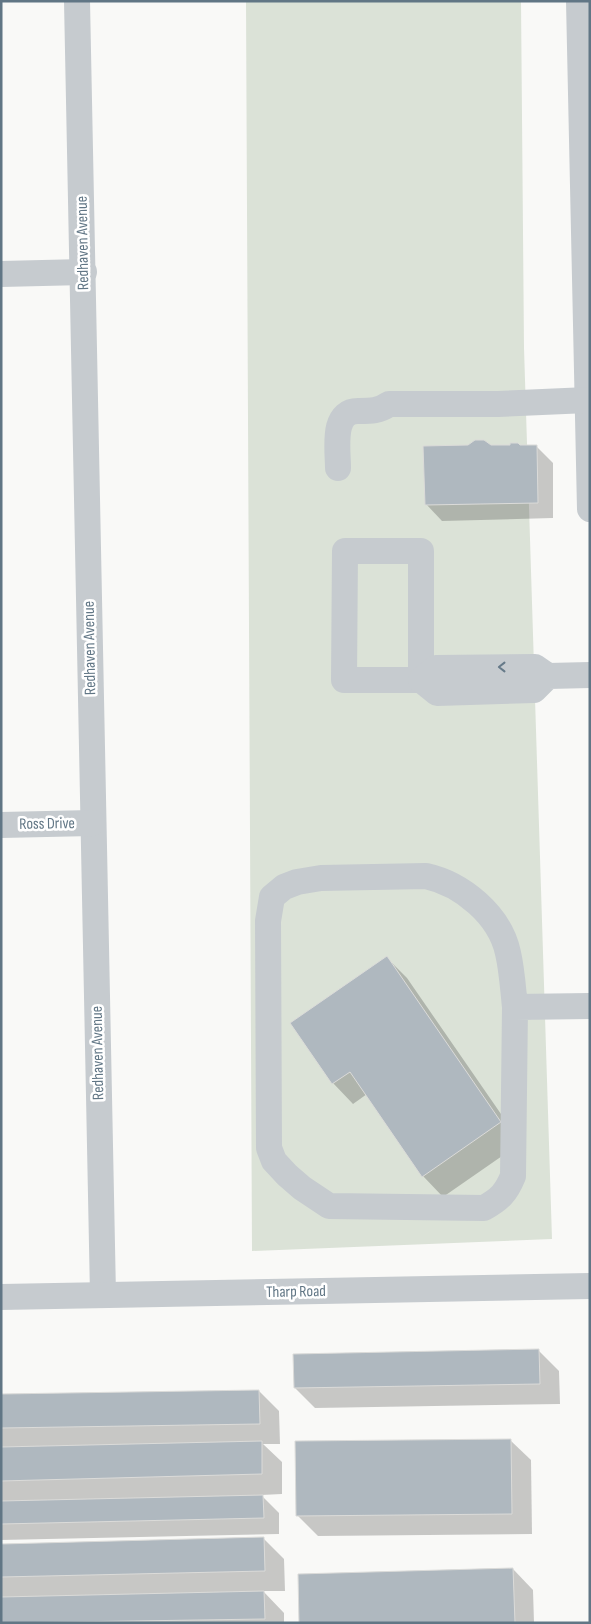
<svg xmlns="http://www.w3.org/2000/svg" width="591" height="1624" font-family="'Sofia Sans Condensed',sans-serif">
<rect width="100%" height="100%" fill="#f9f9f7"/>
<path fill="#dbe2d7" d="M246 1H521L524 348 552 1239 252 1251Z"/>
<g fill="#0003">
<path d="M491 446H536L553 463V518L442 521 426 504Z"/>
<path d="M387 958 407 978 521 1143 443 1197 423 1176 367 1094 353 1104 333 1083Z"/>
<path d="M539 1351 559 1371 560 1404 315 1408 295 1388Z"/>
<path d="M259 1391 279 1411 280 1444H263L282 1462V1494L261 1495 279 1513V1534L1 1540V1395Z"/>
<path d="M510 1440 531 1460 532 1534 318 1536 297 1515Z"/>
<path d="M264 1539 284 1559 285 1591H263L284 1613V1623H1V1545Z"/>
<path d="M513 1569 533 1590 534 1623H300Z"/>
</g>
<g fill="#afb8bf" stroke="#dbdbd9">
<path d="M475 440H484L491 445H510V443H518L520 445H537L538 503 425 505 423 446 468 445Z"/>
<path d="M387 956 501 1122 422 1177 350 1072 332 1084 290 1023Z"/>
<path d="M539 1349 540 1384 294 1388 293 1354Z"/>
<path d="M259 1390 260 1424 1 1428V1394Z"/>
<path d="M511 1439 512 1514 296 1516 295 1441Z"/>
<path d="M262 1441V1474L1 1481V1447Z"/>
<path d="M263 1495 264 1518 1 1524V1501Z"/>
<path d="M264 1537 265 1571 1 1577V1544Z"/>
<path d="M513 1568 515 1623H299L298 1574Z"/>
<path d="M264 1591 265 1619 1 1623V1597Z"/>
</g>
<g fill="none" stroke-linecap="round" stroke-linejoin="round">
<g stroke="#c6cbcf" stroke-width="26">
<path d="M77 1 103 1295"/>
<path d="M579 1 590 509"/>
<path d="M1 274 84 272"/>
<path d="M338 468C338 449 331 410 359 411 371 411 379 411 389 404H498L588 400"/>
<path d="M345 551H421V680H344Z"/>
<path d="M548 676 534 690 437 693 421 680 436 668 535 667 548 676 590 675"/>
<path d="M1 825 92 823"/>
<path d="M515 1007 513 1176C506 1193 500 1199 484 1208L329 1206 302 1188 287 1175 274 1161 269 1148 268 921 272 897 284 887 297 882 321 878 426 876C462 884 500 915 508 953 512 970 513 989 515 1007L590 1006"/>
<path d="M1 1297 590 1286"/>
</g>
</g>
<defs><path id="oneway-chevron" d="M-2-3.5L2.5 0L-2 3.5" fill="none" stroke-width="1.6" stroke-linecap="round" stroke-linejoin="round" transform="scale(1.25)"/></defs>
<use stroke="#667a89" href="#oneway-chevron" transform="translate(502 667) rotate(180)"/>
<g text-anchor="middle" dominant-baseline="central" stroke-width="5" stroke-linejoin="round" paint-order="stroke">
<g font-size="16" fill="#617685" stroke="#fff">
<text transform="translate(83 243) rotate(-91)">Redhaven Avenue</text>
<text transform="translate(90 648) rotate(-91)">Redhaven Avenue</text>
<text transform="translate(47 824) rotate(-1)">Ross Drive</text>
<text transform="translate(98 1053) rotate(-91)">Redhaven Avenue</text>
<text transform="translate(296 1292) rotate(-1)">Tharp Road</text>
</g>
</g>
<rect width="591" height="1624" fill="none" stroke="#617685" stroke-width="5"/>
</svg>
